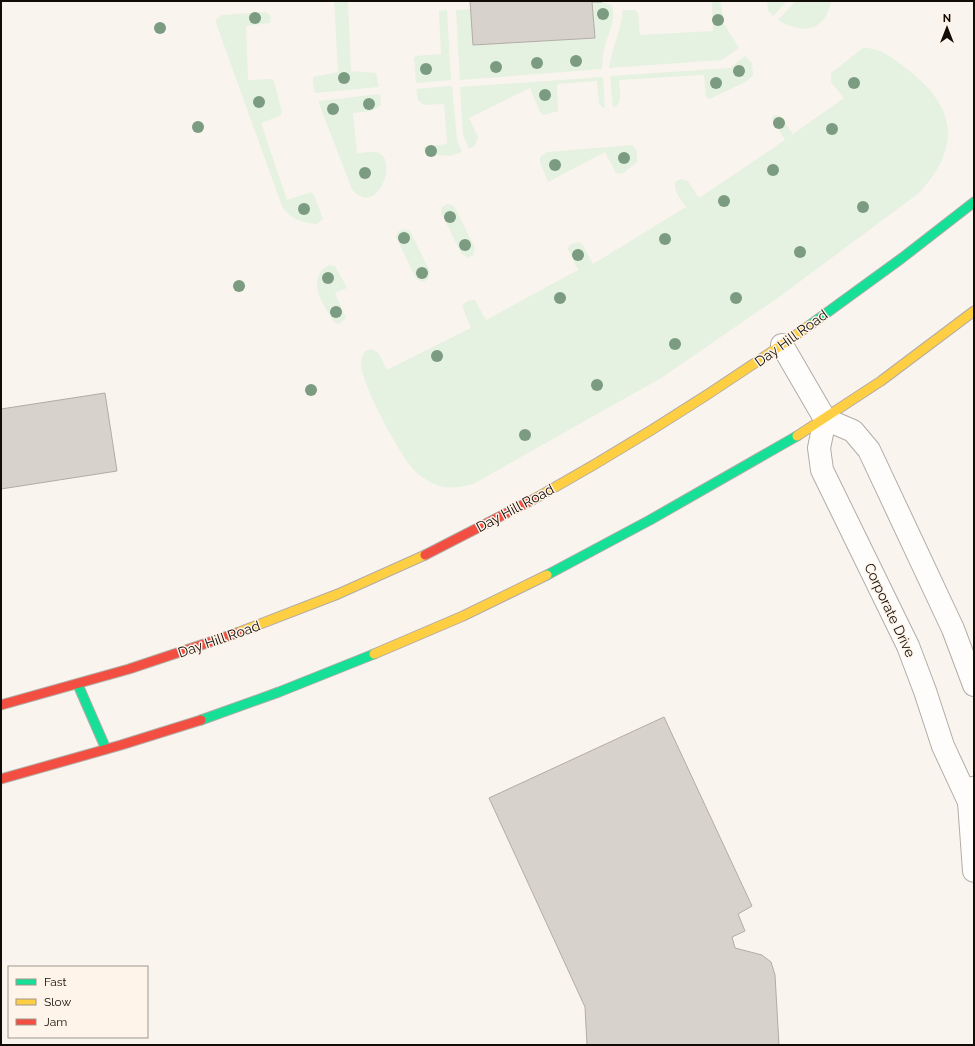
<svg xmlns="http://www.w3.org/2000/svg" width="975" height="1046" font-family="Raleway,sans-serif">
<rect width="100%" height="100%" fill="#faf4ee"/>
<g fill="#e5f1e1">
<path d="M334 1H348L351 71 376 73 379 87 315 93 313 84V77L338 72Z"/>
<path d="M714 1 721 3 724 24 739 48 722 60 609 68C612 48 621 31 623 10H635L638 13 640 35 713 31 712 5Z"/>
<path d="M767 1H787L773 16 768 11Z"/>
<path d="M796 1H831V2C824 33 802 34 778 20Z"/>
<path d="M592 2H602L612 5C616 21 608 34 604 49 603 56 602 62 602 69L460 80 456 10 471 9 474 45 595 38Z"/>
<path d="M447 10 451 80 416 83 414 58 416 56 441 54 439 11Z"/>
<path d="M266 12 271 16 270 23 246 26 248 80 271 79 274 81 282 112 280 116 261 123 287 200 311 192 314 195 323 219 317 224C302 223 290 219 282 206L216 23V20L222 15Z"/>
<path d="M863 48C879 47 890 56 903 66 955 104 964 144 919 193L779 297 661 378 473 484C460 487 446 490 434 484 427 481 419 475 414 470 400 455 360 382 361 363 361 358 363 355 365 351L371 349 378 352 387 370 471 328 462 306C465 302 469 300 475 300L486 320 578 270 568 249 569 245 578 242 582 244 593 264 686 207C681 199 672 191 676 181L682 179 688 181 699 198 785 140 772 119 773 116 777 115 780 116 793 134 844 98 831 82V73Z"/>
<path d="M745 56 752 63 753 75 747 81 710 99 706 97 704 75 619 80C619 90 624 103 613 108L610 76 730 68Z"/>
<path d="M603 77 605 109 599 104 597 81 557 84 558 111 543 115 540 112 530 88 469 118 478 137 475 146 469 149 463 135 460 87Z"/>
<path d="M452 86 457 140 462 152 450 156 426 154 423 147 447 144 444 104 424 105 418 100 416 89Z"/>
<path d="M380 94 381 105 372 111 353 113 357 153C363 153 373 150 379 153 399 163 375 219 352 189L318 101Z"/>
<path d="M632 145 637 151V162L622 174 616 173 605 152 548 182 540 162V157L547 152Z"/>
<path d="M448 204 454 206 475 248 473 255 468 258 461 253 441 212 442 207Z"/>
<path d="M403 229 410 231 430 272 428 279C423 283 420 282 416 278L396 237 398 232Z"/>
<path d="M329 265 335 266 347 288 335 293 346 318 339 324 335 323C324 306 304 279 329 265Z"/>
</g>
<g fill="#d8d2cc" stroke="#b2aca6">
<path d="M470 1H602V2H592L595 38 473 45Z"/>
<path d="M105 393 117 471 1 489V409Z"/>
<path d="M664 717 752 906 738 914 745 931 732 937 735 948 762 955 771 962 775 975 779 1045H587L585 1007 489 798Z"/>
</g>
<g fill="none" stroke-linecap="round" stroke-linejoin="round">
<g stroke="#b2aca6" stroke-width="24">
<g id="street">
<path d="M782 345 825 419 853 431 869 450 953 629 974 685"/>
<path d="M825 419 819 448 822 470 908 646 925 691 943 746 969 802"/>
<path d="M972 788 969 802 974 871"/>
</g>
</g>
<g stroke="#b2aca6" stroke-width="11">
<g id="fast">
<path d="M810 325 902 258 974 202"/>
<path d="M547 575 650 520 797 436"/>
<path d="M78 685 106 749"/>
<path d="M201 720 279 692 374 654"/>
</g>
</g>
<g stroke="#b2aca6" stroke-width="11">
<g id="slow">
<path d="M797 436 881 381 974 311"/>
<path d="M536 498C631 445 721 388 810 325"/>
<path d="M237 633 338 594 425 555"/>
<path d="M374 654 463 616 547 575"/>
</g>
</g>
<g stroke="#b2aca6" stroke-width="11">
<g id="jam">
<path d="M425 555 536 498"/>
<path d="M1 705 129 669 237 633"/>
<path d="M1 779 121 745 201 720"/>
</g>
</g>
<use href="#street" stroke="#fefdfc" stroke-width="22"/>
<use href="#fast" stroke="#16e098" stroke-width="9"/>
<use href="#slow" stroke="#ffcf43" stroke-width="9"/>
<use href="#jam" stroke="#f24e42" stroke-width="9"/>
</g>
<g fill="#7c9c81">
<circle cx="603" cy="14" r="6"/>
<circle cx="255" cy="18" r="6"/>
<circle cx="718" cy="20" r="6"/>
<circle cx="160" cy="28" r="6"/>
<circle cx="576" cy="61" r="6"/>
<circle cx="537" cy="63" r="6"/>
<circle cx="496" cy="67" r="6"/>
<circle cx="426" cy="69" r="6"/>
<circle cx="739" cy="71" r="6"/>
<circle cx="344" cy="78" r="6"/>
<circle cx="716" cy="83" r="6"/>
<circle cx="854" cy="83" r="6"/>
<circle cx="545" cy="95" r="6"/>
<circle cx="259" cy="102" r="6"/>
<circle cx="369" cy="104" r="6"/>
<circle cx="333" cy="109" r="6"/>
<circle cx="779" cy="123" r="6"/>
<circle cx="198" cy="127" r="6"/>
<circle cx="832" cy="129" r="6"/>
<circle cx="431" cy="151" r="6"/>
<circle cx="624" cy="158" r="6"/>
<circle cx="555" cy="165" r="6"/>
<circle cx="773" cy="170" r="6"/>
<circle cx="365" cy="173" r="6"/>
<circle cx="724" cy="201" r="6"/>
<circle cx="863" cy="207" r="6"/>
<circle cx="304" cy="209" r="6"/>
<circle cx="450" cy="217" r="6"/>
<circle cx="404" cy="238" r="6"/>
<circle cx="665" cy="239" r="6"/>
<circle cx="465" cy="245" r="6"/>
<circle cx="800" cy="252" r="6"/>
<circle cx="578" cy="255" r="6"/>
<circle cx="422" cy="273" r="6"/>
<circle cx="328" cy="278" r="6"/>
<circle cx="239" cy="286" r="6"/>
<circle cx="560" cy="298" r="6"/>
<circle cx="736" cy="298" r="6"/>
<circle cx="336" cy="312" r="6"/>
<circle cx="675" cy="344" r="6"/>
<circle cx="437" cy="356" r="6"/>
<circle cx="597" cy="385" r="6"/>
<circle cx="311" cy="390" r="6"/>
<circle cx="525" cy="435" r="6"/>
</g>
<g text-anchor="middle" dominant-baseline="central" stroke-width="3" stroke-linejoin="round" paint-order="stroke">
<g font-size="14" fill="#120c06" stroke="#fff4e9">
<text transform="translate(791 338) rotate(-36)">Day Hill Road</text>
<text transform="translate(515 508) rotate(-28)">Day Hill Road</text>
<text transform="translate(890 610) rotate(65)">Corporate Drive</text>
<text transform="translate(219 639) rotate(-19)">Day Hill Road</text>
</g>
</g>
<rect width="975" height="1046" fill="none" stroke="#120c06" stroke-width="4"/>
<rect x="8" y="966" width="140" height="72" fill="#fff4e9" stroke="#a0978e"/>
<rect x="16" y="979" width="20" height="6" fill="#16e098" stroke="#a0978e"/>
<text x="44" y="986" font-size="12" fill="#120c06">Fast</text>
<rect x="16" y="999" width="20" height="6" fill="#ffcf43" stroke="#a0978e"/>
<text x="44" y="1006" font-size="12" fill="#120c06">Slow</text>
<rect x="16" y="1019" width="20" height="6" fill="#f24e42" stroke="#a0978e"/>
<text x="44" y="1026" font-size="12" fill="#120c06">Jam</text>
<g transform="translate(947 28)" stroke="#fff4e9" stroke-width="3" paint-order="stroke">
<path d="M0-3L7 15L0 10L-7 15Z" fill="#120c06"/>
<text y="-6" font-size="11" font-weight="bold" text-anchor="middle" fill="#120c06">N</text>
</g>
</svg>
